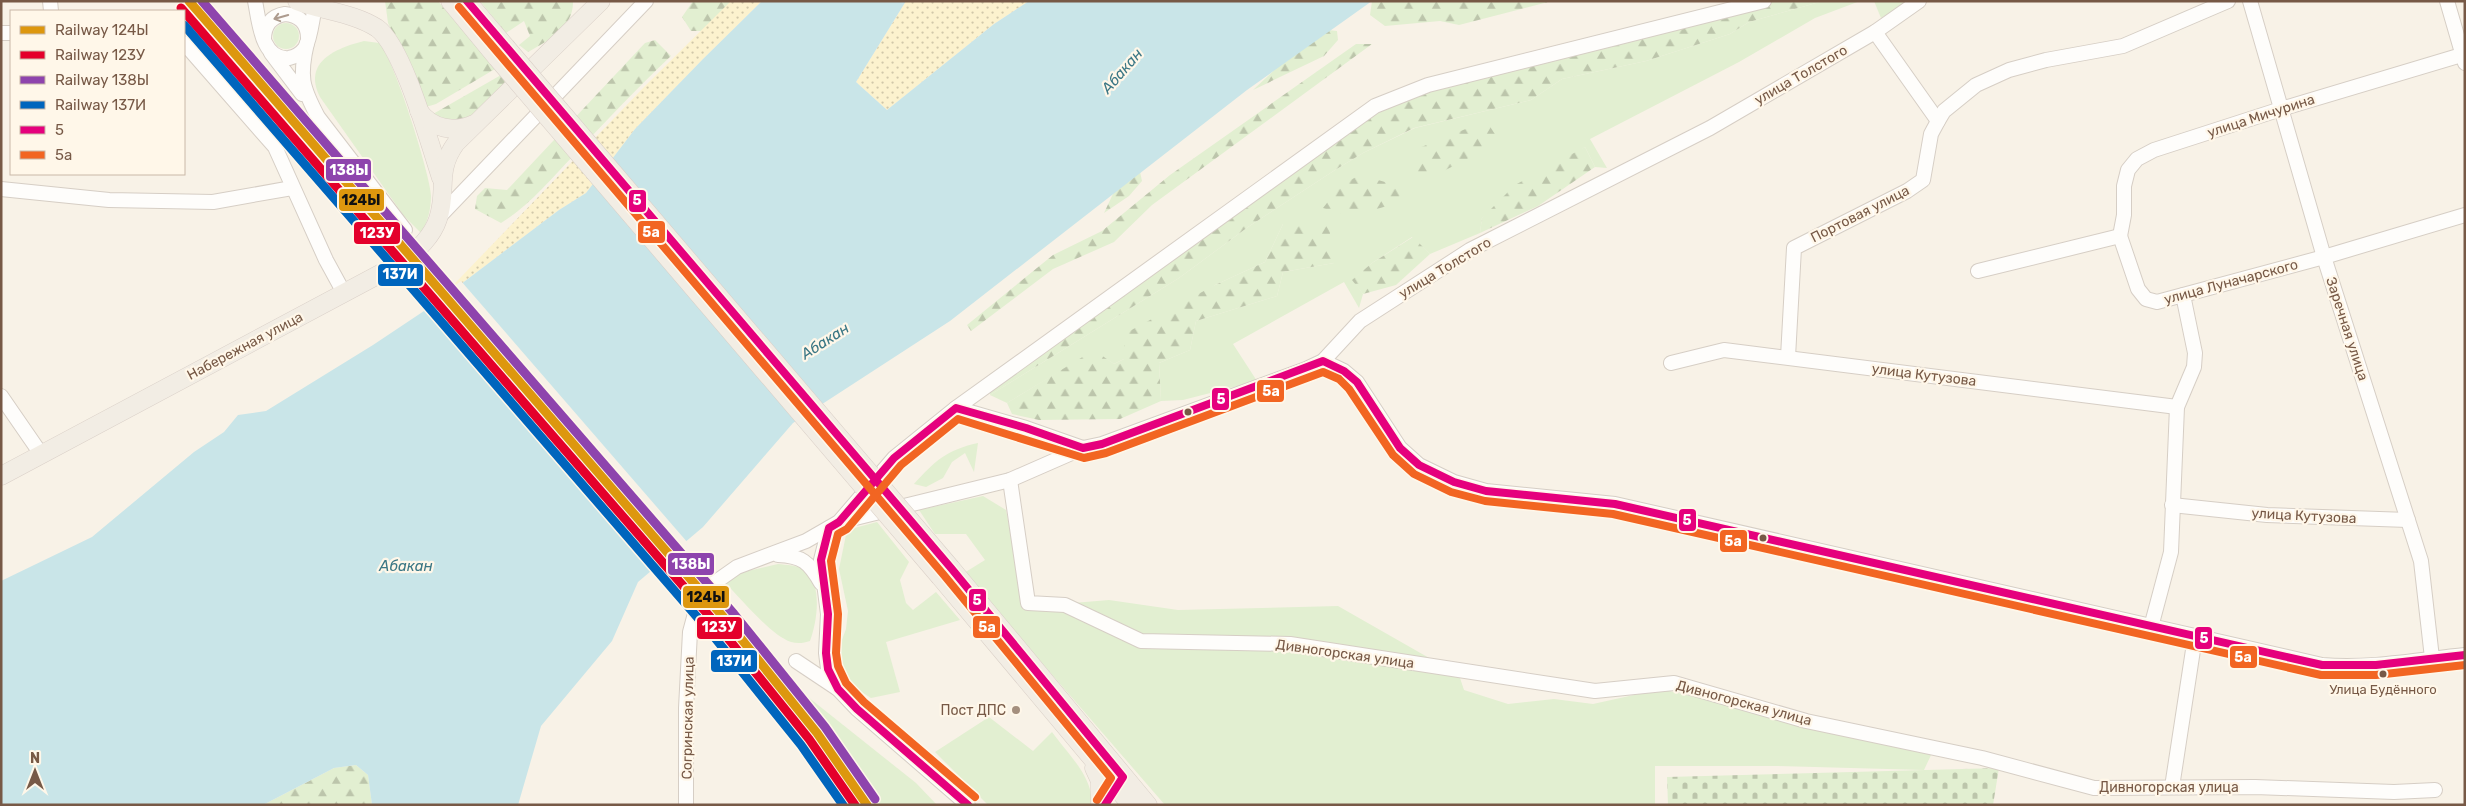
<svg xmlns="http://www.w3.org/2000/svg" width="2466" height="806" font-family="Rubik,sans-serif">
<defs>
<pattern id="forest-firs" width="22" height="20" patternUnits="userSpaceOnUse" patternTransform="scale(1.25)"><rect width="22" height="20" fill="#e2efd1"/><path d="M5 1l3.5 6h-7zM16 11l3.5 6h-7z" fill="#bcc5ab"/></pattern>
<pattern id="sand-dots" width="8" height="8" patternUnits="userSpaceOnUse" patternTransform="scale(1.25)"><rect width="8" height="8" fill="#fcf2ce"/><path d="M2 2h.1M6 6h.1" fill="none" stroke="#d1c7a9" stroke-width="1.8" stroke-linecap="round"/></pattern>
<pattern id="cemetery-stones" width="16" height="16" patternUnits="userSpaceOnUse" patternTransform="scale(1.25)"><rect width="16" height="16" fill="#e2efd1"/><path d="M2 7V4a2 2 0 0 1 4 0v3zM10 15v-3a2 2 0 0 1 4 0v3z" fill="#bcc5ab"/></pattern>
</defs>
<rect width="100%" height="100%" fill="#f8f2e7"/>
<g fill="#e2efd1">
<path d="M1823 1H1860L1815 18 1739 62 1590 139 1607 168 1595 167 1585 147 1482 218 1480 233 1430 254 1412 237 1372 263 1353 280 1363 294 1359 308 1344 282 1233 344 1257 381 1183 400 1161 401 1159 363 1190 350 1196 321 1277 296 1283 272 1334 263 1283 224 1265 262 1215 285 1124 359 1114 364 1094 351 1007 403 990 395 1179 278 1248 227 1335 170 1363 153 1415 128 1531 100 1562 79 1646 61 1730 34 1749 22Z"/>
<path d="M1874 1H1910L1881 18Z"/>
<circle cx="286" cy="36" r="13"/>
<path d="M364 41 379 43C393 56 430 174 431 196 431 209 428 221 421 233L404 216 320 97C302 62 336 48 364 41Z"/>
<path d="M978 443 974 472 965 453 952 462 943 478 926 487 914 484C935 461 946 450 978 443Z"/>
<path d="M983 496 1006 510 1025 607 1109 600 1178 610 1338 606 1459 675 1464 690 1508 704 1554 699 1593 704 1661 689 1932 753 1924 770 1778 766H1655V805H1165L964 573 985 560 966 534H935L919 510Z"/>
<path d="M877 522 909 562 900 580 906 603 913 610 936 592 960 620 886 642 900 692 871 698 857 689 841 668 840 645 846 629 848 611 839 569 847 530Z"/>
<path d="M778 564C786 565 798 565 805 570 823 585 817 622 810 641 804 643 798 644 791 642 770 635 741 598 724 582L739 573Z"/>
<path d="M808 697 916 783 937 805H844L824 777 789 711Z"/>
<path d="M989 717 1033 751 1052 732C1066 752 1095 778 1091 805H988L935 752Z"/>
</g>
<g fill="url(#forest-firs)">
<path d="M385 1H438L495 69 436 104 426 107 388 23Z"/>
<path d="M480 1H573C574 27 548 41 528 52L519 45 530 36 524 21 506 33Z"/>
<path d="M693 1H740L705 31H691L682 17Z"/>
<path d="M1372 1H1552L1459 25 1440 21 1385 26 1370 15Z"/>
<path d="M1757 1H1823L1749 22 1730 34 1646 61 1562 79 1531 100 1414 128 1363 153 1335 170 1248 227 1179 278 990 395V374L1401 89 1577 52 1649 22 1702 17Z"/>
<path d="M1328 30 1337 31 1338 40 1324 56 1253 90 1302 44Z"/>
<path d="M655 40 671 56C637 88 606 121 574 155 551 179 529 206 501 223L475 209 477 196 485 188 507 190 645 43Z"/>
<path d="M1356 44H1372L1152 205 1114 242 1053 269 971 331 967 325 1053 255 1102 231 1170 175Z"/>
<path d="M501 75 508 81C486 104 467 132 433 114Z"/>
<path d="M1489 125 1500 142 1430 178 1408 171 1419 148 1473 126Z"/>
<path d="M1585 147 1595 167 1538 206 1480 233 1482 218 1515 185Z"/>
<path d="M1139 167 1142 181 1129 196 1104 213 1119 181Z"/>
<path d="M1360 175 1403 187 1397 203 1350 217 1323 208 1341 185Z"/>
<path d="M1283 224 1329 226 1334 263 1283 272 1277 296 1196 321 1190 350 1159 363 1161 401 1120 419 1039 420 1012 414 1007 403 1094 350 1114 364 1124 359V334L1215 285 1265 262Z"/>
<path d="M1413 237 1430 254 1396 285 1363 294 1352 280 1372 263Z"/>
<path d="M356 765 368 775 372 805H263L334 768Z"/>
</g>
<g fill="url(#sand-dots)">
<path d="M731 1H762L703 59 635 129 586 193 559 210 436 303 645 86Z"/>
<path d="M906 1H1029L994 24 887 110 856 82Z"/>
</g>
<path fill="url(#cemetery-stones)" d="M1999 768 1993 805H1668L1667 777Z"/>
<path fill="#c9e5e8" d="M762 1H906L856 82 887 110 994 24 1029 1H1372L1247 90 950 321 793 423 703 527 638 582 612 641 541 726 518 805H372L368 775 356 765 334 768 263 805H1V581L92 537 194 452 224 432 238 415 266 411 373 345 436 303 559 210 586 193 635 129 703 59Z"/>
<path fill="#f8f2e7" d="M461 281 688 543 668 560 440 297Z"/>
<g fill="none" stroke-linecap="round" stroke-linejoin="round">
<g stroke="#d6cec5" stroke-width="16">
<g id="minor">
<path d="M50 1 51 11"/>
<path d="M255 1C259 20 261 61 289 58 295 57 301 53 305 48 311 37 312 19 315 7"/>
<path d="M2250 1 2324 257 2421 561 2432 658"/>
<path d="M2447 1 2465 63"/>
<path d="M1875 32 1938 121"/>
<path d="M1 33H11"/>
<path d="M264 39C264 25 272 16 285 14 299 15 308 24 308 38"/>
<path d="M184 43 275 147 326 260 344 293"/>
<path d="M307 43C299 77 302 87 318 117L405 230"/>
<path d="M271 53 302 94"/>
<path d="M1 189 109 200 213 202 292 188"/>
<path d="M439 217 646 1"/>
<path d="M2120 236 2124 215V186L2128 170 2137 159 2154 150 2281 109 2465 54"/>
<path d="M2120 236 2138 289 2146 299 2157 302 2324 257 2465 215"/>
<path d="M1978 271 2120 236"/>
<path d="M1788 357 1794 248 1907 191 1923 180 1931 134 1938 121 1944 111 1976 85 2009 70 2046 60 2123 46 2228 1"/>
<path d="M1323 361 1344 371 1357 382 1400 448 1419 465 1454 482 1486 491 1615 504 2322 665C2370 669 2417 660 2465 655"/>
<path d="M1671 363 1724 350 2177 407"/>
<path d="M1 396 41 454"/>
<path d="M956 408 1026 428 1083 448 1102 444 1306 369 1323 361 1360 321 1470 250 1710 128 1875 32 1919 1"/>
<path d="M1010 480 1028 603 1065 605 1141 641 1290 644 1595 691 1674 683 1806 721 1982 758 2094 788 2255 787 2394 792 2435 790"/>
<path d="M2172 505 2267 515 2408 520"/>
<path d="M839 522 1010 480 1083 448"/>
<path d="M829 528 821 560 828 614 826 653 828 669 838 689"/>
<path d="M778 555C802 556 809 562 821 583"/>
<path d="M2151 627 2171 552 2177 407 2194 367 2195 353 2183 295"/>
<path d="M796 661 838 689 857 709 968 805"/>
<path d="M2172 787 2195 637"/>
<path d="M686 805V708L690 632 697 606 710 586 737 567 806 541 839 522 894 458 956 408 1375 106 1428 85 1764 1"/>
</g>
</g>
<g stroke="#d9cfc7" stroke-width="19">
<g id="major">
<path d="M297 1C323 11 354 13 377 28 403 46 430 145 441 178"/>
<path d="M450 1 497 58"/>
<path d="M467 1 506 47"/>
<path d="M419 111C432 129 454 133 474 124"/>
<path d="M1 476 404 261C418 249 432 237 438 219 448 189 435 172 456 143L601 1"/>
<path d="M951 568 1148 805"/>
<path d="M940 577 1131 805"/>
<path d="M1094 768 1100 781V805"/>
</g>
</g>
<use href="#minor" stroke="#fefdfb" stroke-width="14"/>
<use href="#major" stroke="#f2ede4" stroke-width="18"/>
<g stroke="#d9cfc7" stroke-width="19" stroke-linecap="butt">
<g id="major-bridge">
<path d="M506 47 951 568"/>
<path d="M497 58 940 577"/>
</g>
</g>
<use href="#major-bridge" stroke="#f2ede4" stroke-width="18"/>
<g stroke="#fff7e9" stroke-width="11">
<g id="bus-1">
<path d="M467 1 951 568 1123 777 1105 805"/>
<path d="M968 805 857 709 838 689 828 669 826 653 828 614 821 560 829 528 839 522 894 458 956 408 1026 428 1083 448 1102 444 1323 361 1344 371 1357 382 1400 448 1419 465 1454 482 1486 491 1615 504 2322 665H2376L2465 655"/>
</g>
</g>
<g stroke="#fff7e9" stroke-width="11">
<g id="bus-2">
<path d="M459 7 943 574 1111 778 1097 800"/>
<path d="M975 797 864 702 846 683 838 666 836 653 838 614 831 561 838 534 847 529 901 465 958 419 1084 458 1106 453 1323 372 1339 379 1349 389 1393 455 1414 474 1451 492 1485 501 1613 514 2321 675H2376L2465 665"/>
</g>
</g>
<use href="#bus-1" stroke="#e5007d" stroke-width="8"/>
<use href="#bus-2" stroke="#f26522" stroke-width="8"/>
<g stroke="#fff7e9" stroke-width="12">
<path id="rail-1" d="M189 1 726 620 817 733 867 805"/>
</g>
<g stroke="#fff7e9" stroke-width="12">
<path id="rail-2" d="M181 8 718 626 809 739 855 805"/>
</g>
<g stroke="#fff7e9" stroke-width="12">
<path id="rail-3" d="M202 1 734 614 825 727 875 799"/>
</g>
<g stroke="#fff7e9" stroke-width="12">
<path id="rail-4" d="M184 25 711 633 801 745 843 805"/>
</g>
<use href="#rail-1" stroke="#dd970e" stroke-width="9"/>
<use href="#rail-2" stroke="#e4002b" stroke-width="9"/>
<use href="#rail-3" stroke="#8e44ad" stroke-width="9"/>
<use href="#rail-4" stroke="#0065bd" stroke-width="9"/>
</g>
<defs><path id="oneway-shaft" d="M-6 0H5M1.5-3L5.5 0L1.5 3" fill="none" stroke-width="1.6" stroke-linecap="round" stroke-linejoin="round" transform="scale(1.25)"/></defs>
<use stroke="#ad9b8e" href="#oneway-shaft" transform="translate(281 17) rotate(164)"/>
<g fill="#775946" stroke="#fff7e9" stroke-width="2">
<circle cx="1188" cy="412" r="4.5"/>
<circle cx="1763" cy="538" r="4.5"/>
<circle cx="2383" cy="674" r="4.5"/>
</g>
<circle fill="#a48f7e" stroke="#fff7e9" stroke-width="2" cx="1016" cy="710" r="5"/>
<g text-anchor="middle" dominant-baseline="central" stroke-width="4.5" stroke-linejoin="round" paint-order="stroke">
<g font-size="13" fill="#775946" stroke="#fff7e9">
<text x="2383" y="689">Улица Будённого</text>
</g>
<g font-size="14" fill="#775946" stroke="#fff7e9">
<text transform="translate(1801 75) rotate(-30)">улица Толстого</text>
<text transform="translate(2261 116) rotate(-18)">улица Мичурина</text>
<text transform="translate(1860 214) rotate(-27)">Портовая улица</text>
<text transform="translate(1445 268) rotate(-31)">улица Толстого</text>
<text transform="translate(2231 282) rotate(-15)">улица Луначарского</text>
<text transform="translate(2347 329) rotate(72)">Заречная улица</text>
<text transform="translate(245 346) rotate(-28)">Набережная улица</text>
<text transform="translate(1924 375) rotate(7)">улица Кутузова</text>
<text transform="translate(2304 516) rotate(3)">улица Кутузова</text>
<text transform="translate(1345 654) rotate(8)">Дивногорская улица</text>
<text transform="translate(1744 703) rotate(15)">Дивногорская улица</text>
<text transform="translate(688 718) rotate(-89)">Согринская улица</text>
<text x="2169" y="787">Дивногорская улица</text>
</g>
<g font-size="14" fill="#775946" stroke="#fff7e9" text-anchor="end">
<text x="1006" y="710">Пост ДПС</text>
</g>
<g font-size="15" font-style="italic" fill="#3b7785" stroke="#fff7e9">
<text transform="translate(1122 71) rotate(-49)">Абакан</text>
<text transform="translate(825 341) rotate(-33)">Абакан</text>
<text x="406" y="566">Абакан</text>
</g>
</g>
<g stroke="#fff7e9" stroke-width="2">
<rect x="325" y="158" width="47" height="24" rx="5" fill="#8e44ad"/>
<rect x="338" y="188" width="47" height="24" rx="5" fill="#dd970e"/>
<rect x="628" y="189" width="19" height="24" rx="5" fill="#e5007d"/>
<rect x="637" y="220" width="29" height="24" rx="5" fill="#f26522"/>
<rect x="353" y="221" width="48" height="24" rx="5" fill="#e4002b"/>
<rect x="377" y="263" width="47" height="24" rx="5" fill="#0065bd"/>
<rect x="1256" y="379" width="29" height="24" rx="5" fill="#f26522"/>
<rect x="1211" y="387" width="19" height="24" rx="5" fill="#e5007d"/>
<rect x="1678" y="508" width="19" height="24" rx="5" fill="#e5007d"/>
<rect x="1719" y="529" width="29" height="24" rx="5" fill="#f26522"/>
<rect x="667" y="552" width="48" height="24" rx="5" fill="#8e44ad"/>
<rect x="682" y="585" width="48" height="24" rx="5" fill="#dd970e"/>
<rect x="968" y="588" width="19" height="24" rx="5" fill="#e5007d"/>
<rect x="972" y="615" width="29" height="24" rx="5" fill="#f26522"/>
<rect x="696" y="616" width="47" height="24" rx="5" fill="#e4002b"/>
<rect x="2194" y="626" width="19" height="24" rx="5" fill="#e5007d"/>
<rect x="2229" y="645" width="29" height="24" rx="5" fill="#f26522"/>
<rect x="710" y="649" width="48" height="24" rx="5" fill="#0065bd"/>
</g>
<g font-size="14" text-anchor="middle" font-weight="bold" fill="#fff">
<text x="349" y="175">138Ы</text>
<text x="637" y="205">5</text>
<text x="651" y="237">5а</text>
<text x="377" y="238">123У</text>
<text x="400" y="279">137И</text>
<text x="1271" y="396">5а</text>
<text x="1221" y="404">5</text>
<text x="1687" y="525">5</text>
<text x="1733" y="546">5а</text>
<text x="691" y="569">138Ы</text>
<text x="977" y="605">5</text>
<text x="987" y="632">5а</text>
<text x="719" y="632">123У</text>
<text x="2204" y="643">5</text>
<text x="2243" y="662">5а</text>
<text x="734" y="666">137И</text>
</g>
<g font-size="14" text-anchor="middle" font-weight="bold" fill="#111">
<text x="361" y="205">124Ы</text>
<text x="706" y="602">124Ы</text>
</g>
<rect width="2466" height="806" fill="none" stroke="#775946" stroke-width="5"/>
<rect x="10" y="10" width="175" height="165" fill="#fff7e9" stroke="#c9b8a8"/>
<rect x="20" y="26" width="25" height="8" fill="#dd970e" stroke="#c9b8a8"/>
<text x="55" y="35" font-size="15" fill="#775946">Railway 124Ы</text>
<rect x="20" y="51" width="25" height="8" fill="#e4002b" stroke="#c9b8a8"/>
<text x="55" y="60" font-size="15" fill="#775946">Railway 123У</text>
<rect x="20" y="76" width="25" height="8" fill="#8e44ad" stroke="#c9b8a8"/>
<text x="55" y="85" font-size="15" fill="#775946">Railway 138Ы</text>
<rect x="20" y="101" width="25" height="8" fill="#0065bd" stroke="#c9b8a8"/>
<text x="55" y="110" font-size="15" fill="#775946">Railway 137И</text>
<rect x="20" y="126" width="25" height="8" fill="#e5007d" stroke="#c9b8a8"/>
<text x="55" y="135" font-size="15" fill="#775946">5</text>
<rect x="20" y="151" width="25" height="8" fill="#f26522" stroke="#c9b8a8"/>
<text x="55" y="160" font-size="15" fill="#775946">5а</text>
<g transform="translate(35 771)" stroke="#fff7e9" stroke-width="4" paint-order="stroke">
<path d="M0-4L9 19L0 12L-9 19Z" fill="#775946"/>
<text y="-8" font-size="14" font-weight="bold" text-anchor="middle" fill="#775946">N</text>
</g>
</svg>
